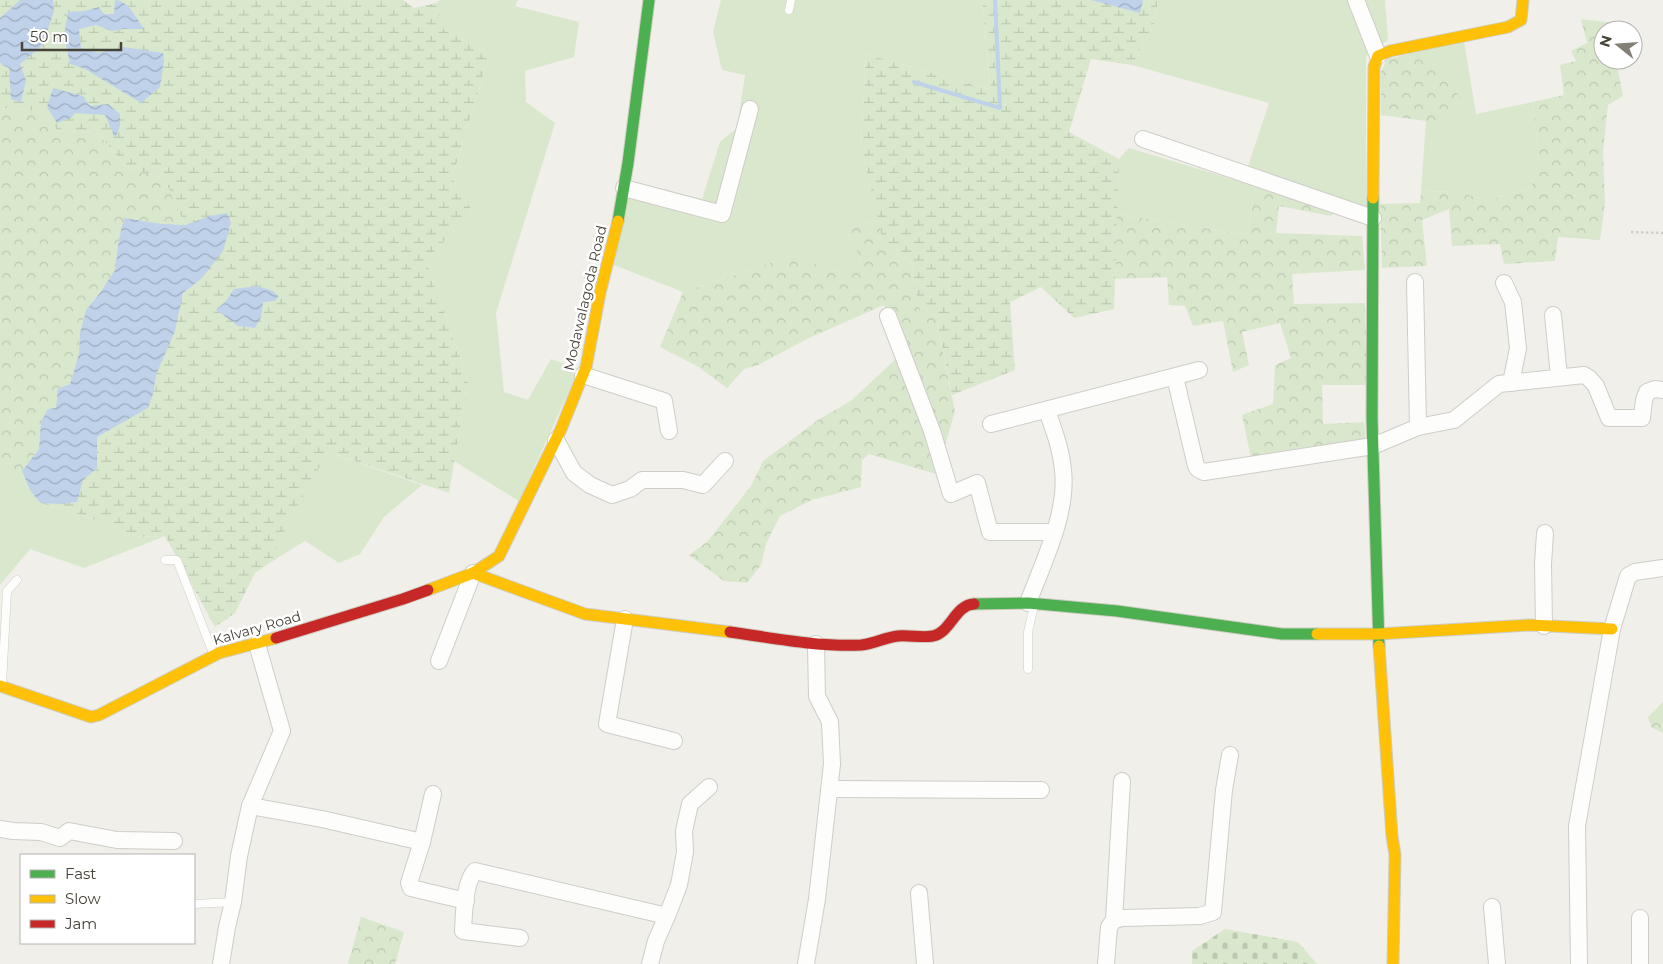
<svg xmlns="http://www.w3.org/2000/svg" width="1663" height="964" font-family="Montserrat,sans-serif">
<defs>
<pattern id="forest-crowns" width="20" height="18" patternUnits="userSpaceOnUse" patternTransform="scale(1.25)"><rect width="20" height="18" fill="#d9e8cd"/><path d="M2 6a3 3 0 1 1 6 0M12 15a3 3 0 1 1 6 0" fill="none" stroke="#bcc8b1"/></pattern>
<pattern id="wetland-marsh" width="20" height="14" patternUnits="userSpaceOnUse" patternTransform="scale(1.25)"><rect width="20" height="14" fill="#d9e8cd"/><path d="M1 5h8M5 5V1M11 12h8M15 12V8" fill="none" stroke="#bcc8b1"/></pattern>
<pattern id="cemetery-stones" width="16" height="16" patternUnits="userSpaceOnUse" patternTransform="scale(1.25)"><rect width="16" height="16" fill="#d9e8cd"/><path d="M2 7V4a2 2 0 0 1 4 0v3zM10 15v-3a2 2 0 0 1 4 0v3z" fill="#bcc8b1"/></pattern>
<pattern id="water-waves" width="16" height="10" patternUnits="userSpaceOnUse" patternTransform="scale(1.25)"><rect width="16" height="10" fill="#bfd2ea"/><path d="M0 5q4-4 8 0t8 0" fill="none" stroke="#9dacbe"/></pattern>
</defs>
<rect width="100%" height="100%" fill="#f0efea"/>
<g fill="#d9e8cd">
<path d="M440 0H518L515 6 579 22 574 57 525 71 526 102 555 123 496 313 504 392 528 400 551 359 579 369 519 501 454 461 468 380 426 261 472 211 452 178 490 54 443 30 436 3Z"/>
<path d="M721 0H982L991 90 866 54 861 145 879 220 846 229 862 262 839 272 791 256 683 292 614 265 632 181 702 199 720 142 737 128 745 75 722 70 713 32Z"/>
<path d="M1158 0H1385L1388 40 1366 56V211L1247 169 1269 103 1132 65 1155 22Z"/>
<path d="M1464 41 1476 114 1533 102 1539 161 1530 190 1518 191 1487 201 1456 191 1421 192 1426 121 1387 59Z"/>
<path d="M1129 148 1255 186 1247 235 1117 214 1119 159Z"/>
<path d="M328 452 422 485 384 517 360 554 339 563 305 541 271 562 289 522Z"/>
<path d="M0 471H22L30 490 40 503 85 516 137 537 165 536 84 568 30 549 0 585V595Z"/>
</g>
<g fill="url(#forest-crowns)">
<path d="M1581 19 1615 23V30H1603V60H1616L1623 96 1608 105 1603 152 1605 203 1600 240 1558 237 1555 261 1504 264 1500 244 1452 246 1449 209 1422 220 1427 266 1382 268 1380 204 1420 203 1421 192 1456 191 1487 201 1518 191 1530 190 1539 161 1533 102 1564 95 1560 65 1576 61 1571 51 1587 43Z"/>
<path d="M1418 58 1437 71 1460 97 1453 115 1432 124 1426 121 1381 115V72L1387 59Z"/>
<path d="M0 108 43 111 59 131 98 133 126 167 164 178 185 225 163 224 124 218 119 239 115 270 96 297 86 310 80 333 79 354 70 384 56 408 41 422 39 449 22 471H0Z"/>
<path d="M1255 186 1337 210 1331 216 1279 206 1276 233 1362 236 1365 270 1292 274 1294 304 1365 303 1367 385H1322L1323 424 1364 422 1366 439 1251 458 1242 415 1273 404 1275 365 1291 358 1280 323 1242 332 1249 365 1233 372 1223 321 1193 326 1185 306 1169 305 1167 277 1115 279 1117 214 1247 235Z"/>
<path d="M879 220 885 250 911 260 919 311 935 310 955 412 936 474 869 454 862 460 861 487 812 500 780 516 766 544 761 565 747 583 724 581 689 555 707 542 751 486 763 461 818 420 852 400 900 355 884 305 809 338 758 365 744 369 727 388 697 366 660 347 683 292 791 256 839 272 862 262 846 229Z"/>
<path d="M1663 702V733L1651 727 1648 717Z"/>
<path d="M361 917 404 932 395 964H348Z"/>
</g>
<g fill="url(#wetland-marsh)">
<path d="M0 0H403L414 8 436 3 444 30 490 54 452 178 472 211 426 261 468 380 449 493 328 452 289 522 271 562 255 573 235 613 215 627 165 536 137 537 85 516 40 503 30 490 22 471 39 449 41 422 48 409 56 408 58 389 70 384 79 354 80 333 86 310 99 294 115 270 119 239 124 218 163 224 185 225 164 178 126 167 98 133 58 131 43 111 0 108Z"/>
<path d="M982 0H1158L1155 22 1132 65 1091 59 1069 132 1119 159 1114 309 1074 318 1041 287 1010 302 1015 370 952 395 935 311H919L911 260 885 250 861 145 866 54 991 90Z"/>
</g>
<path fill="url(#cemetery-stones)" d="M1225 929 1298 942 1317 964H1192V951Z"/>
<g fill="url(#water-waves)">
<path d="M20 0H53L54 11 43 45 20 64 26 80 21 102 11 99 9 68 2 65 0 62V18Z"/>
<path d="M115 0C128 0 137 19 144 29H124L112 31 96 25 79 29 81 48 98 53 124 47 163 53 164 61 160 87 141 103 85 69 70 64 64 35 68 12 84 11 99 7 104 14H114Z"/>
<path d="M1091 0H1143L1140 13Z"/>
<path d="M53 88 83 96 90 106 108 104 120 114V126L115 138 105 115 75 113 71 118 57 123 47 107Z"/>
<path d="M227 213 231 223 223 251 202 278 183 293 175 331 156 375 153 394 148 408 97 437V468L83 480 77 502 60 504 40 503 30 490 22 471 39 449 41 422 48 409 56 408 58 389 70 384 79 354 80 333 86 310 99 294 115 270 119 239 124 218 163 224 185 225 210 216Z"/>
<path d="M257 286 273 291 279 297 274 301 263 302 261 317 255 328 238 326 216 310 226 301 234 289Z"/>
</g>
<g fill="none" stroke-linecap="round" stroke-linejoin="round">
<path stroke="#bfd2ea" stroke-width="4" d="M914 82 1000 108 995 0"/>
<g stroke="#cecdc8" stroke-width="9">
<g id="lane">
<path d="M789 10 791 0"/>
<path d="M165 560H177L213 653"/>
<path d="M1028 669V632L1034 606"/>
<path d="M2 684 7 591 17 580"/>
<path d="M194 904 233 902"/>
</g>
</g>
<g stroke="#cecdc8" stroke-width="18">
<g id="street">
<path d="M1356 0 1378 56"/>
<path d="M1143 139 1373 218"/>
<path d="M624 188 722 214 750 109"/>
<path d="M1415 282 1418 427"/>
<path d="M1504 283 1513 302 1518 348 1511 383"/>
<path d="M1553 315 1559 377"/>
<path d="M888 316 932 431 951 494 977 483 990 532H1054"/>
<path d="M583 375 664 401 669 431"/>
<path d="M1175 377 1196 466 1198 469 1204 472 1373 446 1418 427 1454 420 1499 384 1584 375 1589 378 1596 386 1609 418H1642L1644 400 1647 392 1655 389 1663 390"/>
<path d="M991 424 1199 370"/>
<path d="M556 440 574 473 590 485 612 495 630 489 642 480H683L703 485 725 461"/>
<path d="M1028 603C1043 562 1068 514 1063 470 1061 449 1054 430 1047 411"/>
<path d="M625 619 607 724 674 741"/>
<path d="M1544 626 1543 564 1545 533"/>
<path d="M439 661 473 573"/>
<path d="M829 789 1041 790"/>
<path d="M433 794 422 842 409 883 411 888 466 901"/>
<path d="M250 806 322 819 422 842"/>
<path d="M0 829 13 831 41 832 60 838 69 831 117 840 174 841"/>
<path d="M919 893 925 964"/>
<path d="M1492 907 1497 964"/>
<path d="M1114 920 1122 781"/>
<path d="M520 938 463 931C464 915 464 882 475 871L667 916"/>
<path d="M221 964 227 927 233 902 239 856 250 806 282 731 257 644"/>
<path d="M650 964 656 941 667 916 679 885 685 852 684 831 690 804 709 787"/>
<path d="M806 964 817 899 832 764 830 722 817 696 816 644"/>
<path d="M1106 964 1109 927 1114 920 1123 918 1200 916 1213 912 1224 790 1230 755"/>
<path d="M1579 964 1577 826 1612 629 1628 576 1635 572 1663 568"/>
<path d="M1640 964V918"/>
</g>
</g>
<g stroke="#cecdc2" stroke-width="13">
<g id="fast">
<path d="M1373 198 1372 419 1379 646"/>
<path d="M618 221 628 163 649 0"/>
<path d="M974 604 1028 603 1117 611 1282 634H1317"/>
</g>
</g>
<g stroke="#cecdc2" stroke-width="13">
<g id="slow">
<path d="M1373 198 1374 67 1378 56 1390 51 1508 27 1521 20 1523 0"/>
<path d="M473 573 585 614 730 632"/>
<path d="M428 590 473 573 499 556 561 429 586 367 600 293 618 221"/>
<path d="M1317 634H1378L1530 625 1612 629"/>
<path d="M1379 646 1392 836 1395 855 1393 964"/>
<path d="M0 686 91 717 99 715 219 653 276 638"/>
</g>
</g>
<g stroke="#cecdc2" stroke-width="13">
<g id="jam">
<path d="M730 632C774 638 817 647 861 645 874 644 886 637 898 636 909 635 922 638 933 636 951 632 955 605 974 604"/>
<path d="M276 638 403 599 428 590"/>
</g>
</g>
<path stroke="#d1cfcb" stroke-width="2.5" stroke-dasharray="2.5 2.5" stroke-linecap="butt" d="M1631 232 1663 233"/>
<use href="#lane" stroke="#fdfdfc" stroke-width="8"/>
<use href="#street" stroke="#fdfdfc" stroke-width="16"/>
<use href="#fast" stroke="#4caf50" stroke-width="11"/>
<use href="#slow" stroke="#ffc107" stroke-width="11"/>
<use href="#jam" stroke="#c62828" stroke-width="11"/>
</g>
<g text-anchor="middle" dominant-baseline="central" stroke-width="5" stroke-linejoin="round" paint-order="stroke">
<g font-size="14" fill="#454237" stroke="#fff">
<text transform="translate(585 298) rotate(-77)">Modawalagoda Road</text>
<text transform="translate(257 628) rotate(-16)">Kalvary Road</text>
</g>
</g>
<rect x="20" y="854" width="175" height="90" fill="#ffffff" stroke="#b5b3af"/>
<rect x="30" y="870" width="25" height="8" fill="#4caf50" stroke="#b5b3af"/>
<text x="65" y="879" font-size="15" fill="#454237">Fast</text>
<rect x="30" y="895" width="25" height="8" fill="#ffc107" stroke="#b5b3af"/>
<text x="65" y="904" font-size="15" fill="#454237">Slow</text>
<rect x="30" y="920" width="25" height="8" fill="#c62828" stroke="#b5b3af"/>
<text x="65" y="929" font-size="15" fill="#454237">Jam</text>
<g transform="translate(1618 45) rotate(287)"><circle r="24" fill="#ffffff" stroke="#b5b3af"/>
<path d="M0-4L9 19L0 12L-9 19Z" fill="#817f76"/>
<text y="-8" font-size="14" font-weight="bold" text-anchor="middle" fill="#454237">N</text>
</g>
<path d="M22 42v8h99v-8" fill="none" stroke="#454237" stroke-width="2.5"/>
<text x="30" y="42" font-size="15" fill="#454237" stroke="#ffffff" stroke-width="4" paint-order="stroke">50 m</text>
</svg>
